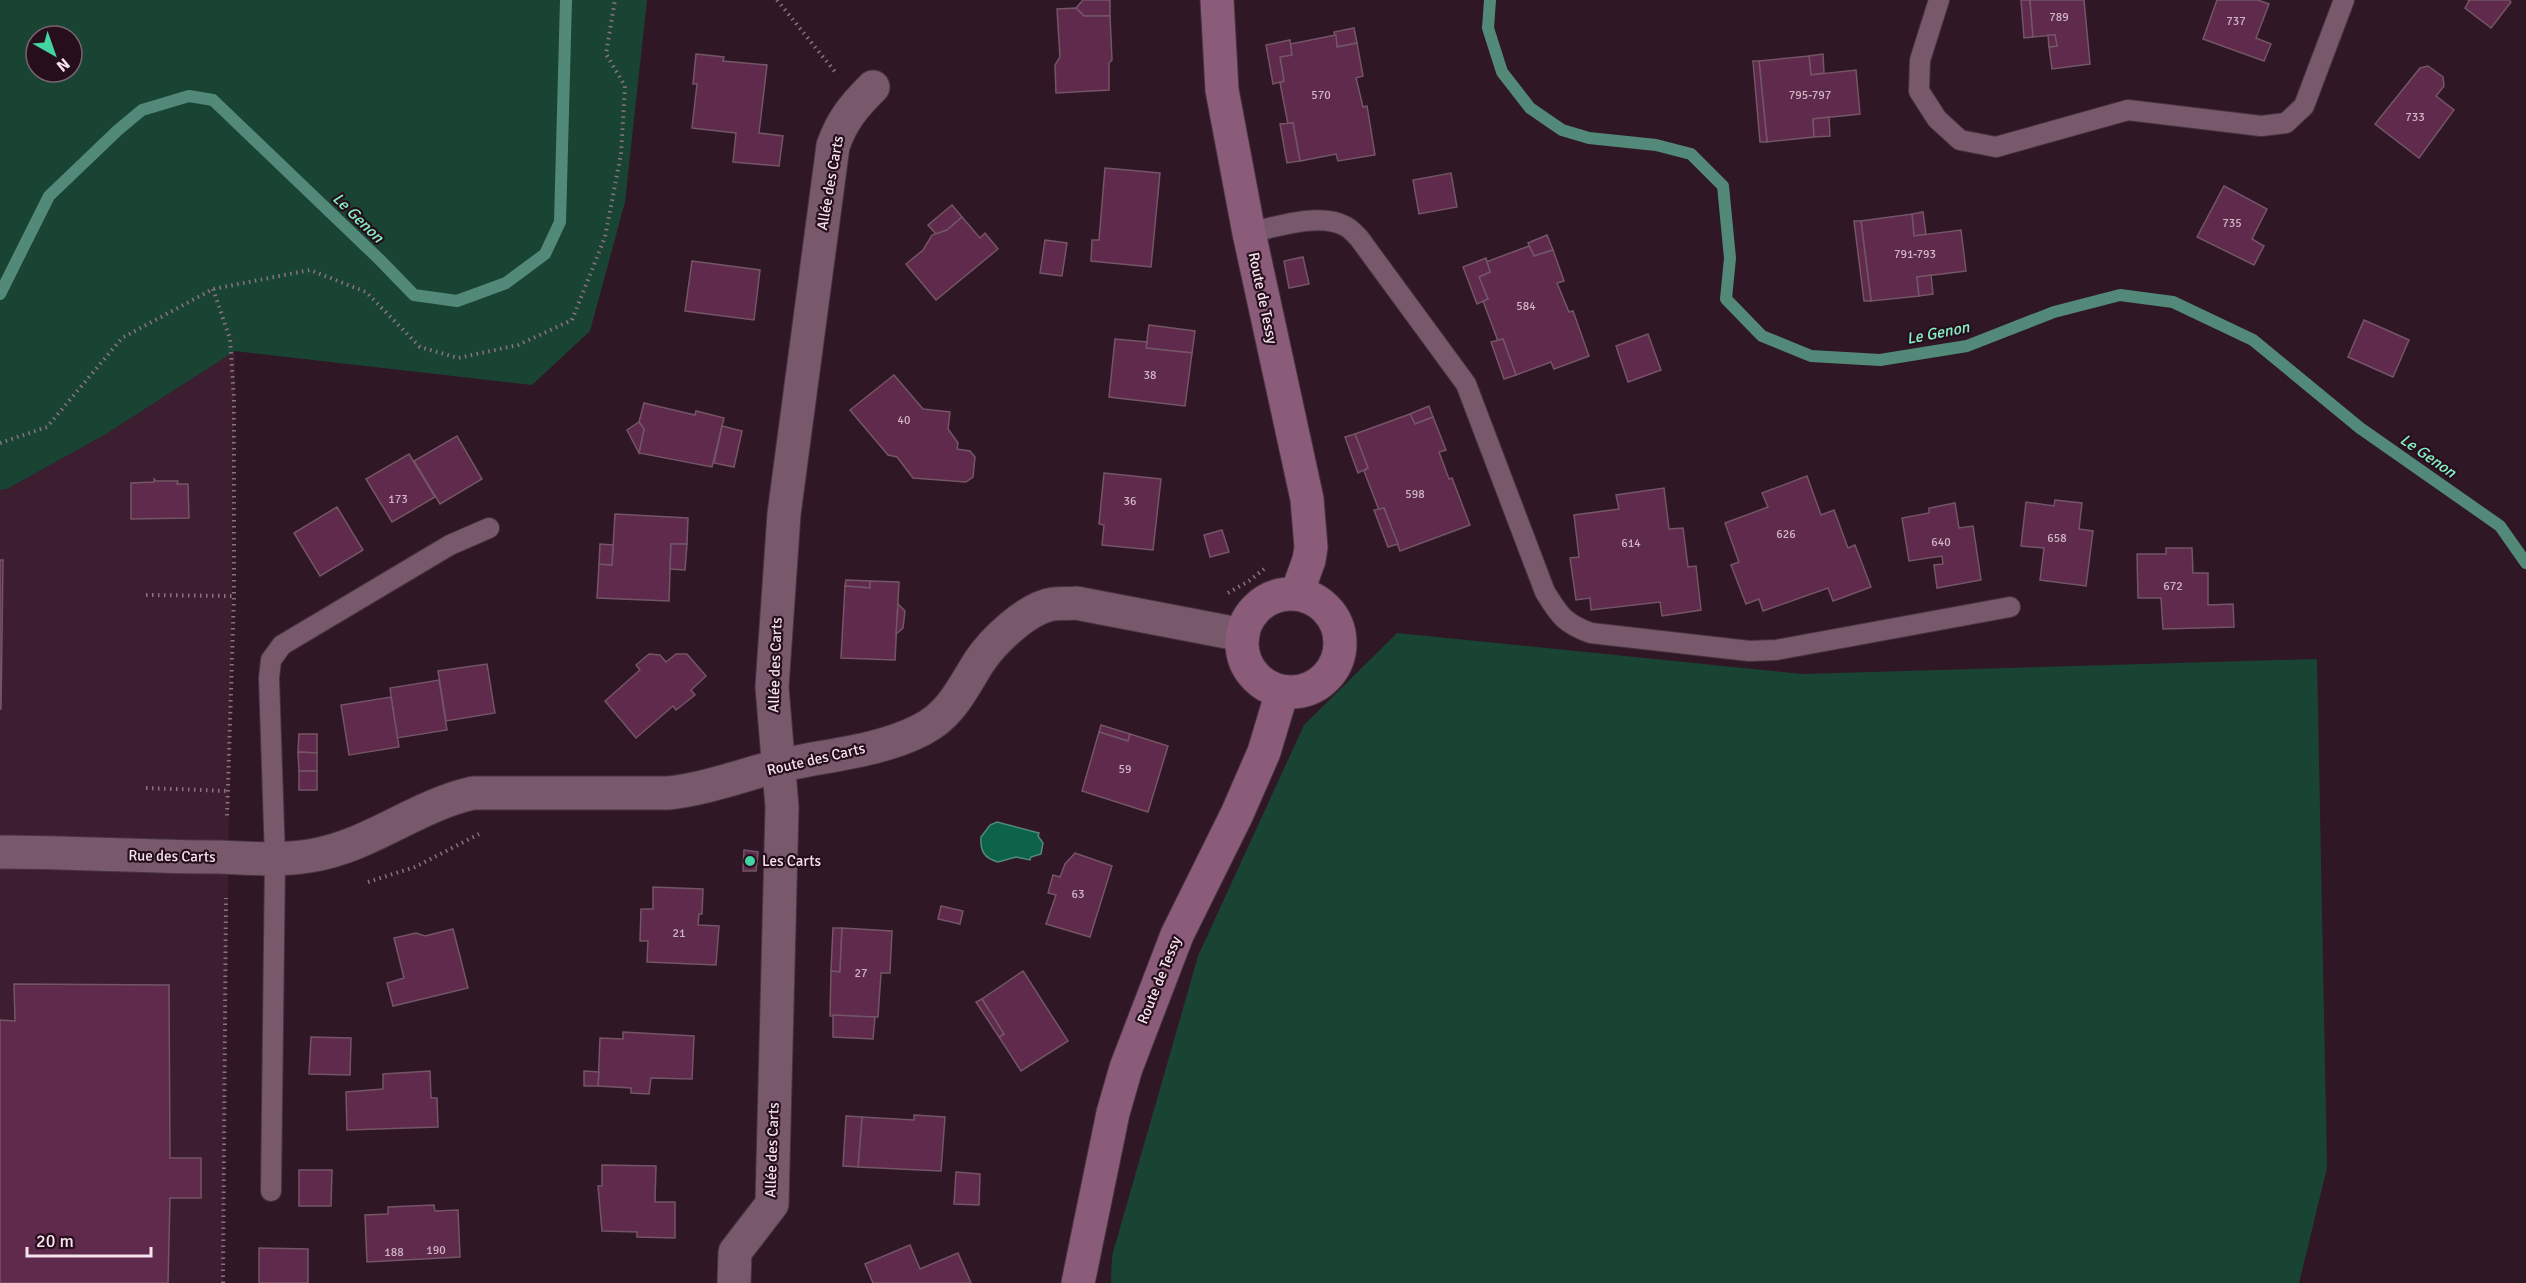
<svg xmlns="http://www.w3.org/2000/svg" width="2526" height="1283" font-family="Signika,sans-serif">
<rect width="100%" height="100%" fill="#301726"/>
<path fill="#3d1e31" d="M235 351 223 1283H0V490L7 489 106 434Z"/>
<g fill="#194433" fill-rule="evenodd">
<path d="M0 0H647L625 202 590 331 532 385 235 351 106 434 7 489 0 490ZM36 36H72V72H36Z"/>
<path d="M1397 633 1802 674 2317 659 2327 1168 2299 1283H1111L1112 1256 1198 956 1304 725Z"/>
</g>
<path fill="#0d6347" stroke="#538979" stroke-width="1.5" d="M997 822 1039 833 1038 836 1043 843 1041 854 1031 857 1030 860 1016 857 998 862C984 858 980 851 981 837L990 825Z"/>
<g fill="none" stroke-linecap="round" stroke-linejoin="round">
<g stroke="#538979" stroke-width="12">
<path d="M1490 0 1488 28 1502 72 1530 108 1562 130 1589 138 1656 145 1691 154 1723 186 1730 258 1726 299 1762 336 1811 356 1880 360 1967 346 2054 312 2120 295 2173 302 2253 340 2360 428 2500 526 2526 563"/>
<path d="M0 294 49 196 118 130 142 110 189 96 213 100 379 259 414 295 457 301 506 283 545 254 560 222 566 0"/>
</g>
</g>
<g fill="#5f2a4b" stroke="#735566" stroke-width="1.5">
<path d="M1083 0H1110V16H1084L1076 8Z"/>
<path d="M2021 0H2030L2033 37 2024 38Z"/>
<path d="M2030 0H2084L2090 64 2052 69 2049 47 2057 46 2055 35 2033 37Z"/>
<path d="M2217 0H2258L2269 4 2256 38 2271 44 2264 61 2203 39Z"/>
<path d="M2468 0H2509L2511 2 2491 28 2465 8 2469 1Z"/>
<path d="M1076 8 1084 16H1110L1112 60 1109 63V90L1056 93 1055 65 1060 57 1057 9Z"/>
<path d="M1354 28 1357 43 1337 47 1334 32Z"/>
<path d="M1336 35 1337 47 1357 43 1363 76 1356 78 1363 107 1367 106 1375 155 1338 161 1336 154 1300 161 1293 123 1288 124 1280 83 1284 81 1280 57 1292 55 1290 44Z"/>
<path d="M2048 35H2055L2057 46 2049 47Z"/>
<path d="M1290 40 1292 55 1280 57 1284 81 1273 84 1266 45Z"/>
<path d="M696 54 724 57 723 61 767 65 759 133 783 136 779 166 733 162 736 133 692 128 697 84H693Z"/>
<path d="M1823 54 1824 73 1811 75 1809 56Z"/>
<path d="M1809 56 1811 75 1856 70 1860 114 1813 119 1814 137 1767 142 1759 61Z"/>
<path d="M1753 61H1759L1767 142H1760Z"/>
<path d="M2428 66 2443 77 2444 86 2436 96 2454 110 2419 158 2375 124 2420 68Z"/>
<path d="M1829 117 1830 136 1814 137 1813 119Z"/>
<path d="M1293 123 1300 161 1287 163 1280 124Z"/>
<path d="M1105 168 1160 173 1151 267 1091 261 1092 240H1099Z"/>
<path d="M1451 173 1457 207 1419 214 1413 180Z"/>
<path d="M2224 186 2267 209 2252 239 2264 246 2254 265 2197 237Z"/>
<path d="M952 205 962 217 947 230 936 234 928 225Z"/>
<path d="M1923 212 1926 234 1914 236 1912 214Z"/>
<path d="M1912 214 1914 236 1961 230 1966 271 1917 277 1919 296 1871 301 1861 221Z"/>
<path d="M962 217 980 238 985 233 998 249 936 300 906 264 923 250 932 235 947 230Z"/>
<path d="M1854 221H1861L1871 301H1864Z"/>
<path d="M1547 235 1553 250 1534 256 1528 243Z"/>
<path d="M1045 240 1067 243 1062 276 1040 273Z"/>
<path d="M1529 246 1534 256 1553 250 1564 281 1557 283 1569 312 1573 311 1589 356 1554 369 1551 362 1516 375 1503 339 1498 341 1483 301 1488 299 1479 277 1490 272 1486 262Z"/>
<path d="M1303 257 1309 284 1289 288 1284 261Z"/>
<path d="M1486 258 1490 272 1479 277 1488 299 1477 304 1463 267Z"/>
<path d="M692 261 760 270 754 320 685 311Z"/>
<path d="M1931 275 1933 294 1919 296 1917 277Z"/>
<path d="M2364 320 2409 340 2393 377 2348 357Z"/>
<path d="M1149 325 1195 331 1192 353 1146 348Z"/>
<path d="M1648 334 1661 370 1628 382 1616 346Z"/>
<path d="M1115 339 1147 342 1146 348 1192 353 1185 406 1109 397Z"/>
<path d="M1503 339 1516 375 1504 379 1491 342Z"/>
<path d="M894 375 923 409 950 412 948 429 958 443 957 449 970 451 975 457 973 477 966 482 913 478 897 457 888 455 850 410Z"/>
<path d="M644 403 695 415 696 411 724 418 712 467 639 453 644 429 639 422Z"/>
<path d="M1429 406 1433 417 1415 424 1410 414Z"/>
<path d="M1410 414 1415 424 1433 417 1446 450 1439 452 1449 479 1452 478 1470 525 1400 551 1384 508 1379 510 1364 471 1368 468 1355 434Z"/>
<path d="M639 422 644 429 639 453 627 430Z"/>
<path d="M722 426 742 431 734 467 714 463Z"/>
<path d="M1355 434 1368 468 1358 473 1345 437Z"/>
<path d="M457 436 482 479 440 504 414 461Z"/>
<path d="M409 454 435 497 392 522 366 479Z"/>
<path d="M1104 473 1161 479 1153 550 1102 545 1104 525 1099 524Z"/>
<path d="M1807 476 1821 515 1834 510 1848 548 1855 545 1871 587 1833 601 1828 588 1763 611 1759 599 1746 604 1731 565 1739 562 1725 523 1768 507 1762 493Z"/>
<path d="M154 479 156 481H178L177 484H188L189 518 131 519V483L154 482Z"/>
<path d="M1664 488 1669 529 1683 528 1688 567 1696 566 1701 610 1662 616 1660 602 1591 610 1590 598 1576 600 1570 558 1579 557 1574 515 1619 509 1616 495Z"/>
<path d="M2055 500 2082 503 2079 529 2093 531 2086 586 2040 580 2044 548 2021 546 2026 502 2054 506Z"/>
<path d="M1955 503 1959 528 1973 526 1981 580 1937 588 1934 565 1943 564 1942 556 1909 561 1902 518 1929 513V508Z"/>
<path d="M337 507 363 550 320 576 294 533Z"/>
<path d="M1384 508 1398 544 1388 547 1374 510Z"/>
<path d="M615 514 688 518 687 544H671L669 601 597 598 599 564 612 565Z"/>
<path d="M1222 530 1229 552 1210 557 1204 535Z"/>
<path d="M600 544 613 545 612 565 599 564Z"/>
<path d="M671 544H687L685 570 670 569Z"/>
<path d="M2166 548H2192L2193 573H2208V605L2233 604 2234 627 2163 629 2161 598H2138L2137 554H2166Z"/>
<path d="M0 560H3L1 709H0Z"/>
<path d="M846 580 870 581V588L845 586Z"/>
<path d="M870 581 899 582 895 660 841 658 845 586 870 588Z"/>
<path d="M898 604 905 611 903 628 896 634Z"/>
<path d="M649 654 660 655 666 662 676 654H687L706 676 691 690 695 695 676 710 673 706 636 738 605 701 640 670 636 665Z"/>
<path d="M487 664 495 713 446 721 438 671Z"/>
<path d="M439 680 447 730 397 738 390 688Z"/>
<path d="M391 697 399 747 349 755 341 705Z"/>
<path d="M1101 725 1130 734 1128 741 1099 732Z"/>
<path d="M1099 732 1128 741 1130 734 1168 746 1148 812 1082 791Z"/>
<path d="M299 734H317V753L298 752Z"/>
<path d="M298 752 317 753V771H299Z"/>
<rect x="299" y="771" width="18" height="19"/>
<path d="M744 850 758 852 756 871H743Z"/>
<path d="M1075 853 1112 866 1090 937 1046 924 1056 895 1048 893 1053 875 1060 877 1065 864Z"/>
<path d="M653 887 703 889 702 914H699L698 925 719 926 716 965 647 962 648 941H640L641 909H653Z"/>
<path d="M941 906 963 911 960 924 938 919Z"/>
<path d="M833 928H842L840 972 831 971Z"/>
<path d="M842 928 892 931 890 973H881L878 1017 830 1016 831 971 840 972Z"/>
<path d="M453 929 468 988 393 1006 387 983 404 978 394 938 416 933 425 936Z"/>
<path d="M1023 971 1068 1041 1021 1071 999 1037 1004 1034 982 999Z"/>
<path d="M14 984 169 985 170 1158H201V1198H170L168 1283H0V1020L15 1021Z"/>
<path d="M982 999 1004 1034 999 1037 976 1002Z"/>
<path d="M833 1015 875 1017 873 1039 833 1037Z"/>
<path d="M623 1032 694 1036 692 1079 651 1078 649 1094 631 1093V1088L598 1086 600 1038 623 1039Z"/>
<path d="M311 1037 351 1038 350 1075 309 1074Z"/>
<path d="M430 1071 431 1098H437L438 1127 347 1130 346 1092 383 1089V1074Z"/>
<path d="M584 1071 599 1072 598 1086H584Z"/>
<path d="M914 1115 945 1117 941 1171 858 1167 862 1117 914 1120Z"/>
<path d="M846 1116 862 1117 858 1167 843 1166Z"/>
<path d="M602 1165 656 1166 655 1202H675V1238L637 1237V1232L602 1231 598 1186H602Z"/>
<path d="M299 1170H332L331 1206H299Z"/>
<path d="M956 1172 980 1174 979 1205 954 1204Z"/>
<path d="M434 1205 435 1211 458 1210 460 1257 367 1262 365 1215 388 1214V1207Z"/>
<path d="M910 1245 920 1269 958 1253 971 1283H873L865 1264Z"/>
<path d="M259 1248 308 1249V1283H259Z"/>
</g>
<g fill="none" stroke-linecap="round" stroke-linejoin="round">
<g stroke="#483440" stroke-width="22">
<g id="lane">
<path d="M1939 0 1920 60 1919 91 1937 119 1960 140 1996 147 2128 110 2261 126 2286 123 2304 106 2344 0"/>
<path d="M1249 233C1275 227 1320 212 1345 226 1350 228 1355 234 1359 238L1466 384 1545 592C1559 615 1565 624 1591 633L1749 651 1776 650 2010 607"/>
<path d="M271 1191 275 858 269 678 271 660 282 645 450 545 489 528"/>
</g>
</g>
<g stroke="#483440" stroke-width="35">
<g id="street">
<path d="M0 852C73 852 145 857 218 857 248 858 279 861 309 856 369 847 415 806 473 793H668C706 789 742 775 779 766 825 755 878 752 921 730 951 715 962 689 979 662 993 641 1027 608 1053 604 1060 603 1069 604 1076 603L1243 635"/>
<path d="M734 1283 735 1252 772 1204 782 807 772 687 784 514 833 146C842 120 854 106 873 87"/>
</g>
</g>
<g stroke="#483440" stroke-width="35">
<g id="secondary">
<path d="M1217 0 1222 90 1249 233 1307 499 1311 547 1309 560 1297 593"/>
<circle cx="1291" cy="643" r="49"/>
<path d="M1078 1283 1113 1113 1126 1068 1177 935 1237 814 1264 752 1282 692"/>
</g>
</g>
<g stroke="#897380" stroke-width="4" stroke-dasharray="1.5 4.5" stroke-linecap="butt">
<path d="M777 0 836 73"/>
<path d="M213 289 230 339 234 398V596L227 819"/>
<path d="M0 443 47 427 122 338 213 289 310 270 366 292 420 347 458 358 518 345 572 320 605 237 621 154 625 86 606 54 615 0"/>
<path d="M1228 593 1249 581 1264 569"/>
<path d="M146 595 234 596"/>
<path d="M146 788 228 791"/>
<path d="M368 882 415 867 479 834"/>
<path d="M223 1283 226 898"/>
</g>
<use href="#lane" stroke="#77596b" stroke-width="20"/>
<use href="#street" stroke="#77596b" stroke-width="33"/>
<use href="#secondary" stroke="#8b5c79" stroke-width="33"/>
</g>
<circle fill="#43d4a0" stroke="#260e1d" stroke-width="2" cx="750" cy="861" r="6"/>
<g text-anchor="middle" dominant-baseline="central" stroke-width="4.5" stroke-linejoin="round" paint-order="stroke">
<g font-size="12" fill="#d0b5c4">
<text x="2059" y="17">789</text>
<text x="2236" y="21">737</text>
<text x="1321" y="95">570</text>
<text x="1810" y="95">795-797</text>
<text x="2415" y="117">733</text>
<text x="2232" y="223">735</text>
<text x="1915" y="254">791-793</text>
<text x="1526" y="306">584</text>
<text x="1150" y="375">38</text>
<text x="904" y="420">40</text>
<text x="1415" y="494">598</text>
<text x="398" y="499">173</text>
<text x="1130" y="501">36</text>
<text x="1786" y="534">626</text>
<text x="2057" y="538">658</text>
<text x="1941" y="542">640</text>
<text x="1631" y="543">614</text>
<text x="2173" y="586">672</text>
<text x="1125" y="769">59</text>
<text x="1078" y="894">63</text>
<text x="679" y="933">21</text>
<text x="861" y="973">27</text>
<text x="436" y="1250">190</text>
<text x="394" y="1252">188</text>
</g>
<g font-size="15" fill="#f5e3ed" stroke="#260e1d">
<text transform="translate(830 183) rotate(-80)">Allée des Carts</text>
<text transform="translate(1263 298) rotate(78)">Route de Tessy</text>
<text transform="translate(775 665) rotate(-88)">Allée des Carts</text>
<text transform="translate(816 759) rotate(-13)">Route des Carts</text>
<text transform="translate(172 856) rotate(1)">Rue des Carts</text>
<text transform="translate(1159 980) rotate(-68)">Route de Tessy</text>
<text transform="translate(772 1150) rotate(-88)">Allée des Carts</text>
</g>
<g font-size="15" fill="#f5e3ed" stroke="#260e1d" text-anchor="start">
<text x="762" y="861">Les Carts</text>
</g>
<g font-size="16" font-style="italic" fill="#86f1c4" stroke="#260e1d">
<text transform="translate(358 218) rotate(44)">Le Genon</text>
<text transform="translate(1938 333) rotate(-11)">Le Genon</text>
<text transform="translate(2428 456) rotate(35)">Le Genon</text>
</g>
</g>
<g transform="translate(54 54) rotate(140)"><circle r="28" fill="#260e1d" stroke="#796370" stroke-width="1.5"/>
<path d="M0-4.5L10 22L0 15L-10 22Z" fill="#43d4a0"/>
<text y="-9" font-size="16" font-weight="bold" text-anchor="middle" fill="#f5e3ed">N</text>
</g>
<path d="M27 1247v9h124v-9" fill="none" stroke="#f5e3ed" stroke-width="3"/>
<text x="36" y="1247" font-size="18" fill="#f5e3ed" stroke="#260e1d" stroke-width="4.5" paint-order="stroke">20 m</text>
</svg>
